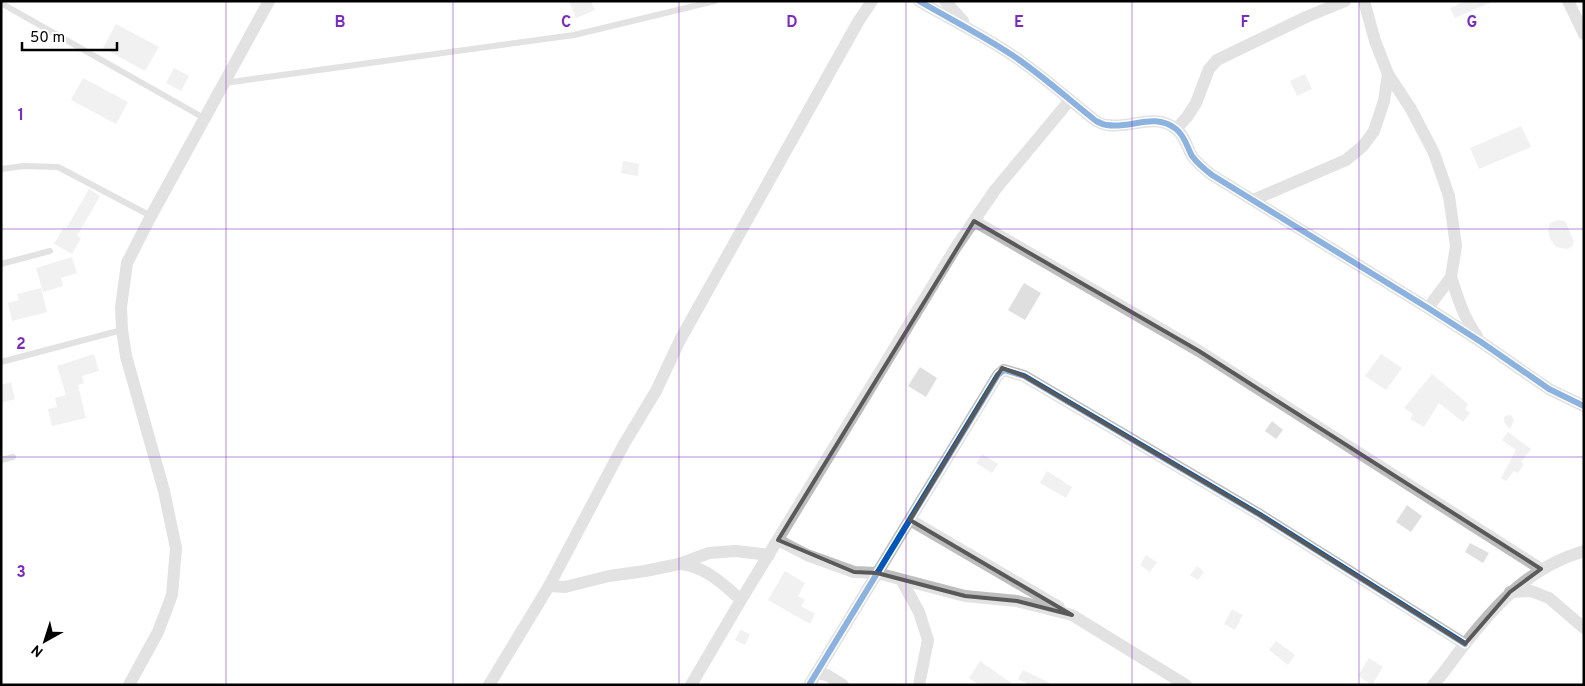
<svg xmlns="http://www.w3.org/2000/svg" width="1585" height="686" font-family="Overpass,sans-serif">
<rect width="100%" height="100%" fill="#fff"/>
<g fill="#dfdfdf">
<path d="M569 1H591L595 10 576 18Z"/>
<path d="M1465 1H1494L1455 18 1450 8Z"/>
<path d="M116 24 159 47 145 71 103 48Z"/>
<path d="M174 68 189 76 181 91 166 83Z"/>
<path d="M1305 74 1312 89 1297 96 1290 81Z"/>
<path d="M83 78 128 102 116 124 71 100Z"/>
<path d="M1521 126 1531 147 1479 169 1470 148Z"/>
<path d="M623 161 639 164 638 176 621 173Z"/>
<path d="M89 189 100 196 77 236 81 238 72 254 54 244 63 228 66 229Z"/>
<path d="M1558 220 1565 221 1574 241 1572 246 1568 249 1556 247 1550 239 1548 231 1550 223Z"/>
<path d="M72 257 77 273 61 278 63 286 43 292 36 268Z"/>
<path d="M1024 283 1041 293 1025 320 1008 310Z"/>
<path d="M41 288 47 312 12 321 8 303 19 300 17 294Z"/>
<path d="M94 354 99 371 82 376 84 383 78 385 86 418 52 426 48 409 57 407 55 398 66 395 57 366Z"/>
<path d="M1381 354 1402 368 1386 390 1365 376Z"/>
<path d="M920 367 937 378 926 397 908 386Z"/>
<path d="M1432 374 1468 404 1465 409 1470 413 1463 422 1439 403 1424 427 1410 419 1413 414 1404 408Z"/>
<path d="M11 382 15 399 1 403V385Z"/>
<path d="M1508 415H1511L1514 420 1510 429 1504 422V417Z"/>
<path d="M1272 421 1283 430 1276 439 1265 431Z"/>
<path d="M1508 432 1531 449 1521 462 1524 464 1518 473 1514 471 1506 481 1501 478 1516 450 1502 440Z"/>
<path d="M982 454 998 464 992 473 976 463Z"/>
<path d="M1047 471 1072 487 1066 498 1040 483Z"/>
<path d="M1407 505 1422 516 1411 532 1396 522Z"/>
<path d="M1470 543 1489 553 1483 563 1465 552Z"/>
<path d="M1146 555 1157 562 1150 572 1140 565Z"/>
<path d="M1197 566 1204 572 1198 580 1190 575Z"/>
<path d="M785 571 805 583 798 596 805 600 801 606 815 614 810 624 768 600Z"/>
<path d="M1232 609 1243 615 1235 630 1224 624Z"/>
<path d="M740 630 750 634 745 645 735 640Z"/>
<path d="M1276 641 1295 655 1288 665 1269 650Z"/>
<path d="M1369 658 1383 667 1372 685 1358 676Z"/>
<path d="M980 661 1014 685H979L969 678Z"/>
<path d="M1023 670 1054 685H1030L1018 679Z"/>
</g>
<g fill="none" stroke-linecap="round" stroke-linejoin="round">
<g stroke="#bebebe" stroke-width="6">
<path d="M1 3 204 118"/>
<path d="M224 83 574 35 715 1"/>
<path d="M1 169 24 166 58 167 151 216"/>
<path d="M1 264 50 251"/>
<path d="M1 362 122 330"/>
<path d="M1 460 13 457"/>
</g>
<g stroke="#bebebe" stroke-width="12">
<path d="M919 1C950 19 982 35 1012 55 1042 75 1068 99 1096 121 1100 123 1104 125 1107 125 1131 129 1154 112 1176 129 1185 136 1187 147 1192 156 1198 164 1204 169 1212 175L1428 308 1481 342 1549 389 1584 406"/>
<path d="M945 1 963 21"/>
<path d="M1364 1 1375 41 1388 74 1411 109 1434 153 1449 196 1456 246 1451 277 1428 308"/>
<path d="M1568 1 1584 34"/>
<path d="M1176 129 1187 117 1196 103 1209 69 1217 60 1306 17 1345 1"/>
<path d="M1253 200 1346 160 1363 146 1374 131 1384 101 1388 74"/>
<path d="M974 221 1199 351 1541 569"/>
<path d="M1451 277C1458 299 1464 318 1477 336"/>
<path d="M910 520 1059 607"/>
<path d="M778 540 807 555 854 572 877 573 965 596 1017 601 1072 615 1186 685"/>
<path d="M681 564C706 567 723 584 741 600"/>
<path d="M902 581 919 612 928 640 919 685"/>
<path d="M549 586 565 587 609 576 645 571 679 564 709 553 736 551 769 555"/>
<path d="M1510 592 1531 591 1549 598 1584 628"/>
<path d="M816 673 827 675 843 685"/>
<path d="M129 685 158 632 172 595 176 548 164 491 126 356 122 330 121 307 127 263 151 216 269 1"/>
<path d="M489 685 549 586 624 444 656 391 680 340 858 22 872 1"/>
<path d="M691 685 741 600 956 247 995 190 1070 100"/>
<path d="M809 685 998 375 1004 370 1024 376 1260 515 1465 644"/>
<path d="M1433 685C1444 673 1454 658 1464 645 1498 602 1530 567 1584 551"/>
</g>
<g stroke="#fff" stroke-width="9">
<g id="cycleway">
<path d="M919 1C950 19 982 35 1012 55 1042 75 1068 99 1096 121 1100 123 1104 125 1107 125 1131 129 1154 112 1176 129 1185 136 1187 147 1192 156 1198 164 1204 169 1212 175L1428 308 1481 342 1549 389 1584 406"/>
<path d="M809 685 998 375 1004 370 1024 376 1260 515 1465 644"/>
</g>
</g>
<use href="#cycleway" stroke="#0057b8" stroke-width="6"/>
</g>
<path d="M0 0H1585V686H0ZM974 221 1199 351 1541 569 1510 592 1465 644 1260 515 1024 376 1002 368 910 520 1072 615 1017 601 965 596 877 573 854 572 778 540Z" fill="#fff" fill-opacity=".55" fill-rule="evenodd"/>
<path fill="none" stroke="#595959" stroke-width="4" stroke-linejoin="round" d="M974 221 1199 351 1541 569 1510 592 1465 644 1260 515 1024 376 1002 368 910 520 1072 615 1017 601 965 596 877 573 854 572 778 540Z"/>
<path fill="none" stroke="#7b2cbf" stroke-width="1" stroke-opacity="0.55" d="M226 1V685M453 1V685M679 1V685M906 1V685M1132 1V685M1359 1V685M1 229H1584M1 457H1584"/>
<g font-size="16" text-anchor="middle" font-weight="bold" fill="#7b2cbf" stroke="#fff" stroke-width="5" stroke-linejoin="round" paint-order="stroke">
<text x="340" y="27">B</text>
<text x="566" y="27">C</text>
<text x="792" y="27">D</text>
<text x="1019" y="27">E</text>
<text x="1245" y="27">F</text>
<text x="1472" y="27">G</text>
<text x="21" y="120">1</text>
<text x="21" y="349">2</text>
<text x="21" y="577">3</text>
</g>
<rect width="1585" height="686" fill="none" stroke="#000000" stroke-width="5"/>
<g transform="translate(45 641) rotate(219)" stroke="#ffffff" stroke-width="4" paint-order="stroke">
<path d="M0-4L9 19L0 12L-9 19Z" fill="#000000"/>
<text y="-8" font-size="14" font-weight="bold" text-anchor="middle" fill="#000000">N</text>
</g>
<path d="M22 42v8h95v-8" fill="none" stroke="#000000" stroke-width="2.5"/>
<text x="30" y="42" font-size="15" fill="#000000" stroke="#ffffff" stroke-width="4" paint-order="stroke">50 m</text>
</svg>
